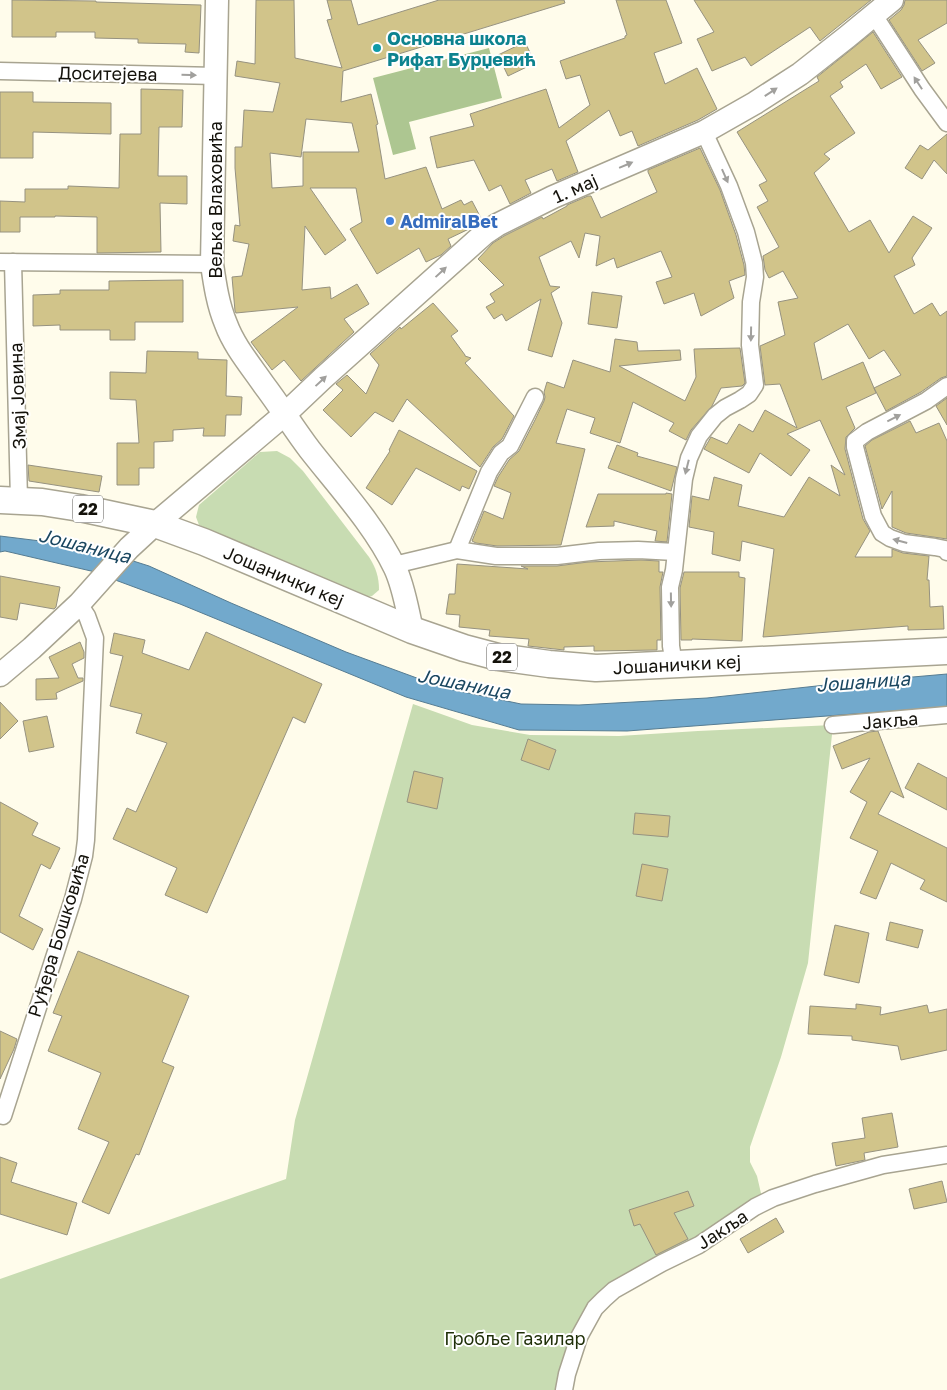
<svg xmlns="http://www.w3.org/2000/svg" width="947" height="1390" font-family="'Golos Text',sans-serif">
<rect width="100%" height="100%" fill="#fffceb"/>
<g fill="#c8dcb2">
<path d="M277 451 290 458 303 471 369 557C376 568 379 577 379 590L372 596 364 598 199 525 196 517 199 505 260 452Z"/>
<path d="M413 704 472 725 530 735 619 736 698 731 833 725 808 963 781 1057 750 1147V1162L757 1176 763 1202 604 1299 564 1390H0V1279L286 1179 295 1120Z"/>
</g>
<path fill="#adc691" d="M489 48 502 98 409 122 416 149 393 155 373 78Z"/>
<path fill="#72a9cc" stroke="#567c92" d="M0 536 89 547 149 566 231 603 346 652 444 688 521 704 579 705 707 698 844 683 947 674V707L627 731 519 730 406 697 180 604 91 571 5 551 0 552Z"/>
<g fill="#d1c48a" stroke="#969280" fill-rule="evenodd">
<path d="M12 0 96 1V2L201 5 199 53 185 52 186 44 138 43V39L95 38V32H56V37H12Z"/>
<path d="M256 0H294L295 58 342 68 327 20 332 19 327 0H351L358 25 439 0H564L565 3 343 71 341 102 371 94 378 124 376 125 385 179 426 167 442 209 461 200 464 205 472 201 482 220 471 228 448 239 451 246 441 255 426 262 419 248 377 274 350 229 362 222 356 188H310L346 240 325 255 305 226 302 290 330 287 331 299 357 284 369 304 344 319 354 332 301 381 284 360 272 370 251 342 298 307 236 313 235 311 232 277 242 276 249 244 233 241 235 225 240 226 235 168V147H242L244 110 273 112 280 83 235 76 237 61 255 64ZM306 119 352 123 359 152H303V186L272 188 270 153 301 157Z"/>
<path d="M616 0H666L682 43 654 53 665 84 697 68 717 109 698 120 638 146 632 131 620 136 609 110 566 141 578 172 557 181 552 169 525 180 531 193 510 204 501 185 489 191 474 160 437 168 430 137 474 126 470 114 546 89 559 128 590 105 580 75 566 79 560 61 625 38V36L627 35Z"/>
<path d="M694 0H871L820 41 810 27 751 66 745 57 712 71 697 39 714 32Z"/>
<path d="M905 0H947V23L918 40 935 63 922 71 889 20 901 10 904 5Z"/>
<path d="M873 32 902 77 881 89 866 64 840 82 843 87 830 96 855 133 824 154 830 159 814 173 849 232 870 220 889 253 913 216 932 228 912 258 915 265 894 276 914 314 932 303 940 316 947 311V376L941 378 921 392 886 411 874 388 876 393 846 407 855 428 846 437 845 449 863 519 870 531 855 557H892V549L903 553 929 556 927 580H929L930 607 943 606 944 629 908 630V626L763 637 774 549 742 541 740 561 712 554 714 532 689 527 692 496 709 500 714 477 742 485 738 506 784 517 809 477 840 496 831 465 845 475 820 420 787 434 810 450 791 476 760 453 749 473 704 449 711 437 727 444 739 424 753 432 765 410 797 428 780 384 765 385 760 346 785 335 778 302 798 298 783 271 769 278 765 270 763 256 779 247 757 207 768 201 759 185 767 181 737 132 819 81 817 77ZM848 324 869 359 884 350 901 375 874 388 863 362 822 380 814 343Z"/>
<path d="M525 42 535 63 508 76 498 55Z"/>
<path d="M141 89 183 90 182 127H159L158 176H187V204L160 203 161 252 97 253V217L55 216V217H20V232H0V201L25 202V189H68V186L119 188 120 134H141Z"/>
<path d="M0 92H33V102L111 103V134L33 132V158H0Z"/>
<path d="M947 134V174L934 160 922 179 905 168 920 145 928 150Z"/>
<path d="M700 148 720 190 736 235 744 265 745 275 729 281 734 298 701 316 694 293 664 304 656 282 672 277 661 251 617 268 614 258 596 266 600 236 585 233 579 258 571 241 539 257 550 286 560 287 551 293 562 323 552 357 528 350 541 299 506 321 502 314 494 319 486 307 495 302 490 294 504 285 478 259 493 243 504 236 542 217 543 219 567 206V205L588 196H591L601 218 657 192 648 172V170Z"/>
<path d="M183 280V322H135V340H110V330H60V325L33 326V295L60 294V290H109V281Z"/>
<path d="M592 292 622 296 617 328 588 324Z"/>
<path d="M433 303 458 331 451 336 465 355V356L471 358 465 363 514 416 502 439 493 447 480 467 407 399 393 422 375 412 351 437 323 410 343 390 336 384 347 375 366 394 379 365 370 354 400 327 401 329Z"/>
<path d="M615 339 637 342 638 351 680 350 681 360 619 366 685 401 696 377 694 349 740 348 745 383 742 386 721 388 712 406 691 430 686 440 669 431 674 423 633 402 620 443 590 433 595 418 567 409 556 443 585 449 561 545 497 546 476 543 472 541 484 511 503 519 511 493 494 486 498 477 509 460 519 451 535 420 544 401 545 397 544 392 547 382 564 388 573 360 610 372Z"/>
<path d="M147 351 198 352V359L227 360 226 396 242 397 241 415H226L225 436H203L204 428 173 430V441L154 442V468H139V485H117V443H139L136 400 110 399V372L146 373Z"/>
<path d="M947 398V425L936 406Z"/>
<path d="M910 421 916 433 939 423 947 441V539L906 533 892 527V491L882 509 865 446 872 440Z"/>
<path d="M399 430 477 471 469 489 462 486 460 491 416 468 392 505 366 488 390 451 389 450Z"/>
<path d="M617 445 638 453 637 456 677 467 671 491 608 468Z"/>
<path d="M28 465 102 476 99 492 29 481Z"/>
<path d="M666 493 672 494 667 542 655 541 657 531 614 521V526L586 527 598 494H666Z"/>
<path d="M641 560 659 561V572H663L660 587 661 640H657V650L594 651V646L564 647V650L528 646 529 639 489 636 490 630 459 627 460 615 446 614 449 594H455L457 564 528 569 521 566H557L588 562Z"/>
<path d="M684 572H739V577L745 578 742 641 692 639V640H681L680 588Z"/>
<path d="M0 576 60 587 56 607 54 609 20 603 17 620 0 617Z"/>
<path d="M206 632 322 684 305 723 293 717 207 913 165 895 177 868 113 839 127 808 136 812 167 743 136 733 142 714 110 706 123 656 110 653 114 633 145 640 142 653 189 670Z"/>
<path d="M80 642 84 652V658L72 664 78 678H83V681L56 693 57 699 36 700V679L59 678 49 657Z"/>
<path d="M0 702 18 721 0 739Z"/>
<path d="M47 716 54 747 29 752 23 721Z"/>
<path d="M878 731 904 798 891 791 878 814 947 848V902L920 889 925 880 891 863 876 899 860 893 878 851 850 838 867 802 850 792 870 758 842 769 833 746 869 732Z"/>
<path d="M528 739 556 750 549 770 521 760Z"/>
<path d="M918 763 947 778V810L905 788Z"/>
<path d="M414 771 443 778 437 809 407 802Z"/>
<path d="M0 802 38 823 32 835 60 848 50 869 41 864 19 916 43 929 33 950 0 932Z"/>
<path d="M635 813 670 816 668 837 633 834Z"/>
<path d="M642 864 668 869 662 901 636 896Z"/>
<path d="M890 922 923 930 918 948 886 940Z"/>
<path d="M835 925 869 933 859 983 824 975Z"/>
<path d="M78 951 189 996 162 1062 174 1067 139 1155 136 1154 109 1214 82 1202 109 1142 78 1129 101 1073 48 1051 62 1016 53 1013Z"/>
<path d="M856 1004 881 1007 880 1015 927 1005 929 1013 947 1009V1050L901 1060 898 1046 852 1040V1036L808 1034 810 1006 856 1009Z"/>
<path d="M0 1031 17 1039 14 1049 0 1079Z"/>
<path d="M892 1113 898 1147 864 1153 865 1160 836 1166 832 1143 865 1138 862 1118Z"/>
<path d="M0 1157 17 1163 11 1182 77 1203 67 1235 0 1214Z"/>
<path d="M942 1181 947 1202 914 1209 909 1189Z"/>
<path d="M688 1191 694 1206 674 1213 688 1239 656 1255 640 1224 634 1226 629 1210Z"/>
<path d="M776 1218 784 1232 748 1253 740 1239Z"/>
</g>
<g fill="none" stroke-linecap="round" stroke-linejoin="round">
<g stroke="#a8a491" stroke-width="19">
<g id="street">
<path d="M874 15 922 89 947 123"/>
<path d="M0 71 216 76"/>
<path d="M0 262 212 264"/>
<path d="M13 262 19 500"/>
<path d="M947 386 926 401 867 432 855 441V447L873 516 882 533 890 538 904 543 935 547 945 549 947 552"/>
<path d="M457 550 489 472 501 453 510 446 535 397"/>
<path d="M394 565 457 550 496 556H557L599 551 638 550 675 552"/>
<path d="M674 664 671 646 670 587 674 570 684 479 689 458 699 436 715 416 725 408 740 400 749 394 755 385 750 345 751 302 755 277 754 263 746 232 729 186 704 132"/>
<path d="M833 725 947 715"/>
<path d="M3 1116 73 899 84 856 86 840 95 638 87 616 79 604"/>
<path d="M564 1390 567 1374 579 1337 595 1308 604 1299 614 1290 662 1263 699 1245 755 1207 773 1198 815 1184 883 1165 947 1155"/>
</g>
</g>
<g stroke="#a8a491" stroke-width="25">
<g id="secondary">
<path d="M217 0 212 264C215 285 218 305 226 324 234 346 251 366 264 385 280 406 294 429 310 450 339 487 375 526 395 568 404 587 407 609 412 630"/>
<path d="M0 675 32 648 79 604 129 548 155 524 285 414 323 378 485 233 497 225 553 197 704 132 755 103 800 74 847 37 892 0"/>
</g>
</g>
<g stroke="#a8a491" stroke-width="29">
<path id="primary" d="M0 500 42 502 80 508 155 524 204 542 412 630 464 648 498 657 549 664 596 668 947 651"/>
</g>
<use href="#street" stroke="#fff" stroke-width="16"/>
<use href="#secondary" stroke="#fff" stroke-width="22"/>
<use href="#primary" stroke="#fff" stroke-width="26"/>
</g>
<defs><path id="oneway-solid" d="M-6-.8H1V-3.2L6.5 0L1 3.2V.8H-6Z" transform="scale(1.25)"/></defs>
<g fill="#a1a09d">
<use href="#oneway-solid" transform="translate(189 75) rotate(2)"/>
<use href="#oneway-solid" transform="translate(918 83) rotate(-123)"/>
<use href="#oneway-solid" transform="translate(771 92) rotate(-33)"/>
<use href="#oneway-solid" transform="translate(626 165) rotate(-23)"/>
<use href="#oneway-solid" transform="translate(725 176) rotate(66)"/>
<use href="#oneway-solid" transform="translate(441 272) rotate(-43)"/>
<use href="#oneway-solid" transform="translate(751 334) rotate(91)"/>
<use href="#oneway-solid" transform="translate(321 381) rotate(-43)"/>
<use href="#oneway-solid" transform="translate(894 418) rotate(-27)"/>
<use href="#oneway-solid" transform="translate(687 467) rotate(104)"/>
<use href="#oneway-solid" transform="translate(900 541) rotate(-165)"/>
<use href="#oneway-solid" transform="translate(671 600) rotate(89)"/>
</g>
<circle fill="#0f9aa8" stroke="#fff" stroke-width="2" cx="377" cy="48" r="5"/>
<circle fill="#3f7fe0" stroke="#fff" stroke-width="2" cx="390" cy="221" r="5"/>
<g text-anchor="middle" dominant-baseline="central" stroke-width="4" stroke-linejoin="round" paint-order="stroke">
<g fill="#fff" stroke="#5a5954" stroke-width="1">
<rect x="73" y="495.5" width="30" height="27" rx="4"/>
<rect x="487" y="643.5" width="30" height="27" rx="4"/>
</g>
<g font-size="16" font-weight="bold" fill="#14120b">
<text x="88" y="509">22</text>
<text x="502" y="657">22</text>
</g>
<g font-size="18" font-weight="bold" fill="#0d838f" stroke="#fff" text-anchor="start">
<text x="387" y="38">Основна школа<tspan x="387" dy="21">Рифат Бурџевић</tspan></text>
</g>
<g font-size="18" fill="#14120b" stroke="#fff">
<text transform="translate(108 73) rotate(1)">Доситејева</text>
<text transform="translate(575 188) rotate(-24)">1. мај</text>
<text transform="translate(215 200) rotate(-90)">Вељка Влаховића</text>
<text transform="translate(17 396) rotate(-92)">Змај Јовина</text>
<text transform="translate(284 576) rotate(23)">Јошанички кеј</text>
<text transform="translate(677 664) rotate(-3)">Јошанички кеј</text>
<text transform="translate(890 720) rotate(-5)">Јакља</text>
<text transform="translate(58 935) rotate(-73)">Руђера Бошковића</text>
<text transform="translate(722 1229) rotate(-33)">Јакља</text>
</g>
<g font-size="18" font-weight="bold" fill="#366cbe" stroke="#fff" text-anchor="start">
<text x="400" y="221">AdmiralBet</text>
</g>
<g font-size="18" fill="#1f2f08" stroke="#fff">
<text x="515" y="1338">Гробље Газилар</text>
</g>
<g font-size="19" font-style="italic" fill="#1b4760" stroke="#fff">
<text transform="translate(85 545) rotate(14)">Јошаница</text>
<text transform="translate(863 681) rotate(-4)">Јошаница</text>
<text transform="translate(464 683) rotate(11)">Јошаница</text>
</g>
</g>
</svg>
